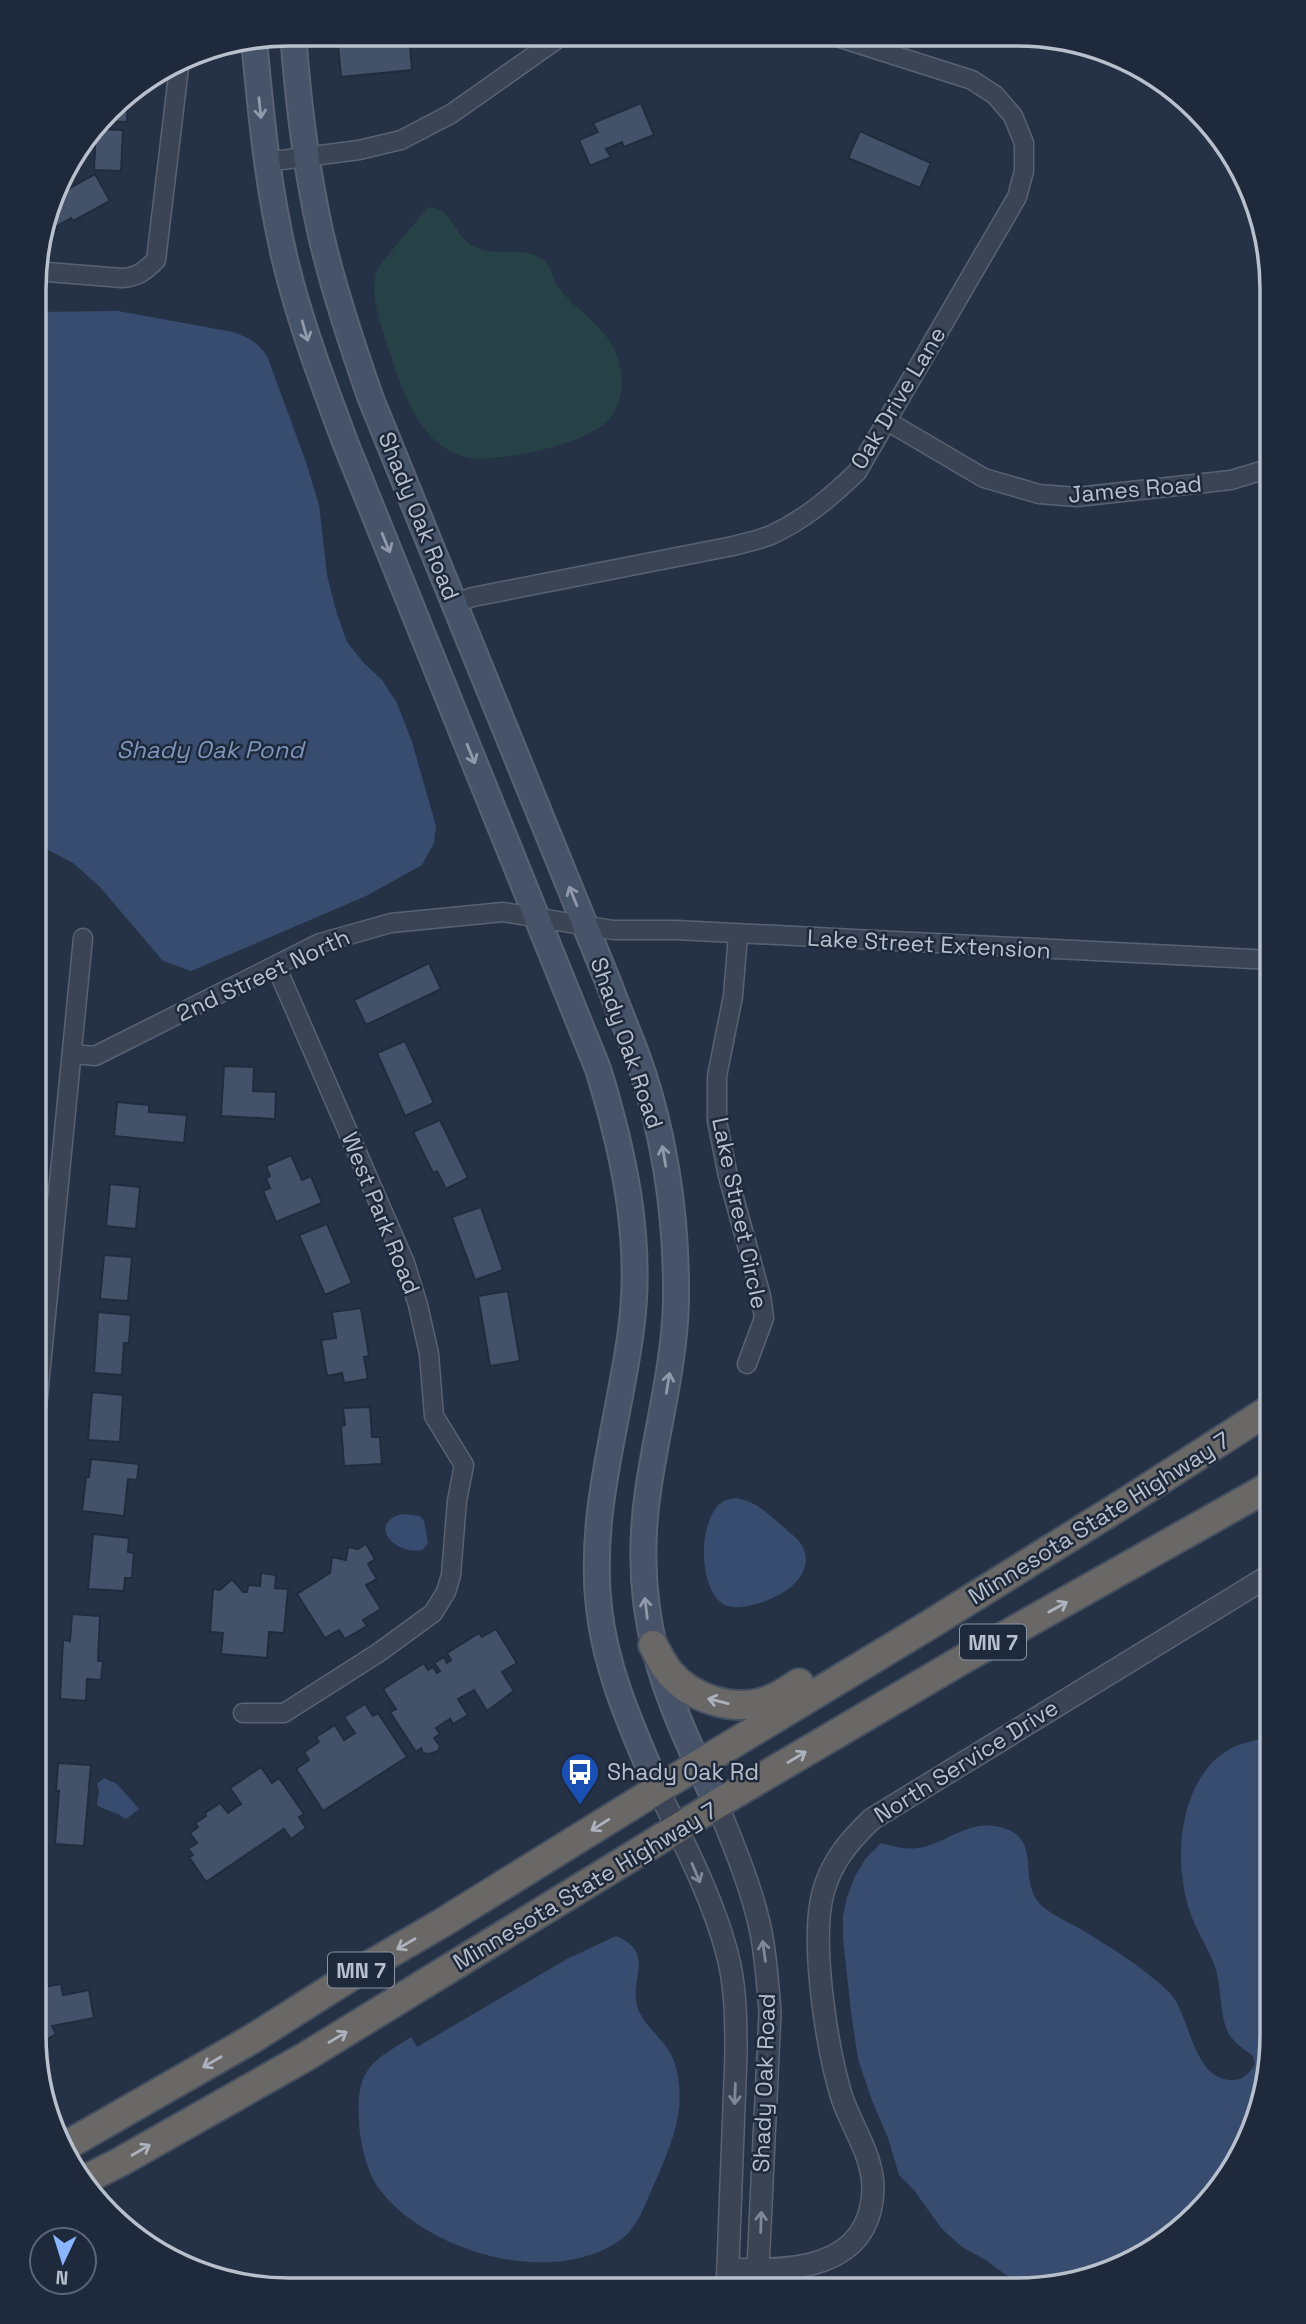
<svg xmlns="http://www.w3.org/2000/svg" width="1306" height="2324" font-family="'Space Grotesk',sans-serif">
<rect width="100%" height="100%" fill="#253246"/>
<path fill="#274247" d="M430 207C455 210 453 237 475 247 495 257 523 246 542 259 552 266 552 277 557 286 561 292 567 297 571 302 586 316 605 330 614 349 624 371 626 398 610 418 589 444 502 462 470 458 458 456 446 450 437 442 410 419 398 377 387 344 380 323 367 289 379 267 384 258 393 250 399 242 409 230 418 218 430 207Z"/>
<g fill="#374c6e">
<path d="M118 311 233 332C249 338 258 342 267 356L305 459 319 505 327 575 337 614 347 642 364 663 382 680 397 703 412 742 436 826 434 843 422 865 366 896 191 971 163 961 100 887 73 863 35 843V312Z"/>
<path d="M737 1498C758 1503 765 1511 781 1525 786 1530 792 1534 797 1539 815 1558 803 1580 784 1592 771 1600 744 1611 728 1606 698 1597 696 1521 722 1502 726 1499 731 1499 737 1498Z"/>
<path d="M402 1514 420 1516 424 1521 428 1543 422 1550C394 1555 367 1524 402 1514Z"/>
<path d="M1265 1738H1272V2053L1253 2133 1220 2191 1173 2238 1100 2277 1036 2288 1006 2275 984 2259 962 2247 941 2228 914 2190 899 2175 888 2138 871 2098 858 2059 851 2012 843 1938V1916L847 1897 855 1876 866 1858 881 1843C893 1846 905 1850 918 1848 945 1844 965 1822 994 1826 1047 1834 1015 1879 1041 1905 1051 1915 1069 1922 1082 1930 1112 1948 1144 1968 1169 1992 1190 2013 1192 2078 1230 2080 1242 2081 1249 2074 1255 2064L1253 2056C1244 2049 1231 2041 1227 2030 1219 2011 1222 1987 1215 1967 1208 1947 1195 1929 1189 1909 1173 1859 1179 1783 1225 1752 1237 1744 1252 1741 1265 1738Z"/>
<path d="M104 1778 117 1784 139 1809 126 1819C117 1811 107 1812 97 1805L99 1791 97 1784Z"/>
<path d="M616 1936C657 1953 628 1979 638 2009 646 2029 667 2041 674 2061 688 2104 674 2138 657 2178 648 2196 640 2224 624 2237 557 2290 428 2253 380 2190 367 2174 359 2139 359 2119 358 2100 358 2080 372 2065 382 2054 399 2045 411 2037L417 2047 567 1959Z"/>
</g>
<g fill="#435269" stroke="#202b3d" stroke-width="2">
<path d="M337 34H409L412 70 341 77Z"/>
<path d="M128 92 127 122 101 121 120 97Z"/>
<path d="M641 103 654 135 624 147 622 142 606 149 611 157 590 166 579 140 598 132 593 123Z"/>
<path d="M96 129 123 130 121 171 94 170Z"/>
<path d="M860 131 931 163 920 188 848 158Z"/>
<path d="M95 174 110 201 73 221 71 218 57 226 56 231H43L50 206 60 201 57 195Z"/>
<path d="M429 963 441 989 366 1025 354 1000Z"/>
<path d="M405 1041 434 1103 405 1116 377 1053Z"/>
<path d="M224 1066 254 1067 253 1091 276 1092 275 1119 221 1116Z"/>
<path d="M117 1102 149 1105V1112L187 1115 184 1143 114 1136Z"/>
<path d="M440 1120 468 1178 446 1189 437 1171 433 1173 413 1132Z"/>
<path d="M291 1155 302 1180 311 1176 322 1203 276 1222 263 1191 270 1188 266 1178 270 1176 266 1166Z"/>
<path d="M110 1184 140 1187 136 1229 106 1226Z"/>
<path d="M481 1207 503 1270 475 1280 452 1217Z"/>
<path d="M327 1224 352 1283 325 1295 299 1235Z"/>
<path d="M104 1255 132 1257 128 1301 100 1299Z"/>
<path d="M508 1291 520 1361 490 1366 478 1296Z"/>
<path d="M361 1308 369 1356 364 1357 368 1379 344 1383 342 1373 327 1376 321 1340 336 1338 332 1312Z"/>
<path d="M98 1312 131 1315 129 1343H124L122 1375 94 1373Z"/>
<path d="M92 1392 123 1395 120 1442 88 1440Z"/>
<path d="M370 1407 372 1437H380L382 1464 344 1466 341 1426 345 1425 343 1408Z"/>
<path d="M91 1459 139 1464 137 1480 128 1479 124 1516 82 1511 86 1477H89Z"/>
<path d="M93 1534 129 1538 128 1552 134 1553 132 1578H125L124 1591 88 1589Z"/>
<path d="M366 1544 375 1559 368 1564 377 1579 366 1585 381 1609 363 1620 367 1626 345 1639 339 1630 325 1638 297 1594 330 1573 332 1557 346 1560 348 1547 358 1549Z"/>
<path d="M261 1573 276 1575 275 1588 288 1589 284 1633 269 1632 267 1658 221 1654 223 1633 210 1632 213 1589 220 1590 232 1579 243 1592H247L248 1585 260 1586Z"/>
<path d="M72 1614 100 1616 98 1661H103L101 1680 87 1679 86 1701 60 1699 63 1640 70 1641Z"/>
<path d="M496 1629 517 1663 502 1672 514 1691 487 1711 474 1690 458 1699 468 1715 453 1724 450 1719 436 1728 440 1734 434 1738 440 1746 438 1751 430 1754 423 1753 421 1748 416 1752 390 1712 396 1709 383 1689 424 1663 428 1670 433 1667 437 1673 440 1671 434 1663 444 1657 447 1663 451 1660 447 1653 479 1633 482 1637Z"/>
<path d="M365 1704 373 1716 378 1713 407 1757 323 1811 296 1769 309 1760 304 1752 319 1742 316 1737 335 1725 344 1740 355 1733 344 1717Z"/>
<path d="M58 1763 91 1765 84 1846 55 1844 59 1791H56Z"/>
<path d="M261 1767 272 1783 279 1778 304 1814 299 1817 306 1828 291 1839 284 1829 206 1882 189 1857 193 1855 188 1849 197 1843 190 1833 198 1827 195 1823 206 1816 205 1813 220 1803 228 1813 241 1804 230 1788Z"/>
<path d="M61 1984 63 1995 89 1990 94 2018 52 2026 56 2034 35 2047 33 1989Z"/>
</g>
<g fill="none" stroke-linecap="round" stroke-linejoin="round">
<g stroke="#586272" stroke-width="21">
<g id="minor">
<path d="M266 162 359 150 401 140 451 114 563 35"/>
<path d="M35 271 122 278C138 277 145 271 156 260L180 59"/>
<path d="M887 421 984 478 1039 494 1077 497 1231 480 1264 470 1273 465"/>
<path d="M455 603 473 597 733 546C745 543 759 540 771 535 804 520 831 497 857 472L1017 197 1024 171V143L1013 116 995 95 972 80 837 37"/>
<path d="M738 935 733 996 717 1076V1121L728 1176 761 1296 764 1318 747 1364"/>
<path d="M72 1054 95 1056 320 943 391 923 503 912 613 930H676L1273 960"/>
<path d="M34 1437 83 938"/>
<path d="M243 1713H284L378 1653 433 1613 446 1592 451 1575 457 1501 464 1465 434 1416 429 1354 418 1305 405 1263 276 966"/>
</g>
</g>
<g stroke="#586272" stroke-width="24">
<g id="tertiary">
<path d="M658 1789C683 1842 712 1896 727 1953 736 1986 736 2021 736 2055L727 2290"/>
<path d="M717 1804C734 1846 752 1888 761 1932 766 1958 768 1985 770 2012L757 2290"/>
<path d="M728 2269C790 2272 871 2270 873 2188 873 2156 852 2127 842 2098 827 2049 810 1942 823 1893 831 1862 849 1841 872 1819L1272 1574"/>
</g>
</g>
<g stroke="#586272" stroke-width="28">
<g id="secondary">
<path d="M293 33C298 101 306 169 321 235 334 291 352 345 371 399L609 984C620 1014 633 1043 643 1073 667 1147 677 1225 676 1303 674 1367 657 1428 648 1491 630 1616 664 1694 717 1804"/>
<path d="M254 40C261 115 268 190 286 264 301 325 323 383 345 442L598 1069C624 1153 643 1241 631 1330 619 1423 588 1513 599 1608 606 1672 633 1730 658 1789"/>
</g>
</g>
<g stroke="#444f60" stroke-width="32">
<g id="trunk">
<path d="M653 1645C658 1654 663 1665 670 1673 691 1698 729 1710 760 1703 775 1699 787 1691 799 1683"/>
<path d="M62 2148 252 2039 356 1973 442 1923 658 1789 929 1625 1126 1502 1272 1408"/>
<path d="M80 2182 120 2162 305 2057 717 1804 960 1661 1272 1485"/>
</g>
</g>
<use href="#minor" stroke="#3a4455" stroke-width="18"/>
<use href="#tertiary" stroke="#3a4455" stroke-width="21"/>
<use href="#secondary" stroke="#475369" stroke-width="24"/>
<use href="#trunk" stroke="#6a6866" stroke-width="28"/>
</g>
<defs><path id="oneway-shaft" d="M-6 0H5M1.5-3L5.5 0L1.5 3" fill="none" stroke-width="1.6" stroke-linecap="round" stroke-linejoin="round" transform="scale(1.75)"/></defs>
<g stroke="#909aab">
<use href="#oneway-shaft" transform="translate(260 108) rotate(84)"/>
<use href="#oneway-shaft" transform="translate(305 331) rotate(74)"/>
<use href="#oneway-shaft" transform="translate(386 543) rotate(68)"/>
<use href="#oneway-shaft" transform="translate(471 754) rotate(68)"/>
<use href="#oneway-shaft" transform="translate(573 896) rotate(-112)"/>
<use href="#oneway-shaft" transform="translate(664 1156) rotate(-100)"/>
<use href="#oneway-shaft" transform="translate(668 1383) rotate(-81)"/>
<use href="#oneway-shaft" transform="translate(646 1608) rotate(-97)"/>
</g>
<g stroke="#acb3be">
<use href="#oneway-shaft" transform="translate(1058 1607) rotate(-29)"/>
<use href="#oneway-shaft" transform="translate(718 1701) rotate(-166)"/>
<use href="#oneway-shaft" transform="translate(797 1757) rotate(-31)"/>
<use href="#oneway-shaft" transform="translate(600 1825) rotate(148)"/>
<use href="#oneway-shaft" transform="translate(406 1944) rotate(150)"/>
<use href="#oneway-shaft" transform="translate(338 2037) rotate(-31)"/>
<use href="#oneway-shaft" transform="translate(212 2062) rotate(150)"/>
<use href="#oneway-shaft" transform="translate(141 2150) rotate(-30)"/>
</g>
<g stroke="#7f8898">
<use href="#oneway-shaft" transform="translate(696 1873) rotate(67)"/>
<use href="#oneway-shaft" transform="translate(764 1951) rotate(-98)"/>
<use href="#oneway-shaft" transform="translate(735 2094) rotate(92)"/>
<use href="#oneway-shaft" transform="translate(761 2222) rotate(-88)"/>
</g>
<defs>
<g id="bus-pin" transform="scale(2.0125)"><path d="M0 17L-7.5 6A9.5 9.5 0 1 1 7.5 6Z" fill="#1a4fb4" stroke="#1e293b"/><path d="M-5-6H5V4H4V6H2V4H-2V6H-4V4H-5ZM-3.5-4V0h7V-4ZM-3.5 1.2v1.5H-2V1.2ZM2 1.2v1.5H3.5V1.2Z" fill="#fff"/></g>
</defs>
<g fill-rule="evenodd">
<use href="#bus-pin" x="580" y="1772"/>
</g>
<g text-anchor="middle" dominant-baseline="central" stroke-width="5" stroke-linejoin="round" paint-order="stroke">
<g fill="#1e293b" stroke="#8a93a2" stroke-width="2">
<rect x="960" y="1624.5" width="66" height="35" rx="5"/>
<rect x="328" y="1952.5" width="66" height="35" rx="5"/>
</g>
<g font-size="21" font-weight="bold" fill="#b8c0ce">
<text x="993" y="1642">MN 7</text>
<text x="361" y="1970">MN 7</text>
</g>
<g font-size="23" fill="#b8c0ce" stroke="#1e293b">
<text transform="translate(898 398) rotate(-59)">Oak Drive Lane</text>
<text transform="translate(1135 489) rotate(-5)">James Road</text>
<text transform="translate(419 516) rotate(68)">Shady Oak Road</text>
<text transform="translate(929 944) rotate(3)">Lake Street Extension</text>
<text transform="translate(263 975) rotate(-25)">2nd Street North</text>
<text transform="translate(627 1043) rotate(71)">Shady Oak Road</text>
<text transform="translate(381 1213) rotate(68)">West Park Road</text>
<text transform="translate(740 1213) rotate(78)">Lake Street Circle</text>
<text transform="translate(1099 1518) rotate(-32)">Minnesota State Highway 7</text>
<text transform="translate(966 1761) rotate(-32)">North Service Drive</text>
<text transform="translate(585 1886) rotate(-31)">Minnesota State Highway 7</text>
<text transform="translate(764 2083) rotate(-88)">Shady Oak Road</text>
</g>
<g font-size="23" fill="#b8c0ce" stroke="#1e293b" text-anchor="start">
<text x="607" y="1772">Shady Oak Rd</text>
</g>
<g font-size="24" font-style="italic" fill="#7c94b8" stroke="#1e293b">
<text x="210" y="749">Shady Oak Pond</text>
</g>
</g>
<path d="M0 0H1306V2324H0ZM289 46H1017A243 243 0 0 1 1260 289V2035A243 243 0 0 1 1017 2278H289A243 243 0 0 1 46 2035V289A243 243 0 0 1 289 46Z" fill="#1e293b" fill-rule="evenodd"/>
<path fill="none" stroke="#b8c0ce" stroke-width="3.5" d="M289 46H1017A243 243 0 0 1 1260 289V2035A243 243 0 0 1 1017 2278H289A243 243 0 0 1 46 2035V289A243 243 0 0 1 289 46Z"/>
<g transform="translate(63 2261) rotate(184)"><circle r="33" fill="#1e293b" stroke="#5c6576" stroke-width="2"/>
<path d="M0-5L12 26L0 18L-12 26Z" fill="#8cb5ff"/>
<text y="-10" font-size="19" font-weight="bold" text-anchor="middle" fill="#b8c0ce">N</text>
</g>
</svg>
